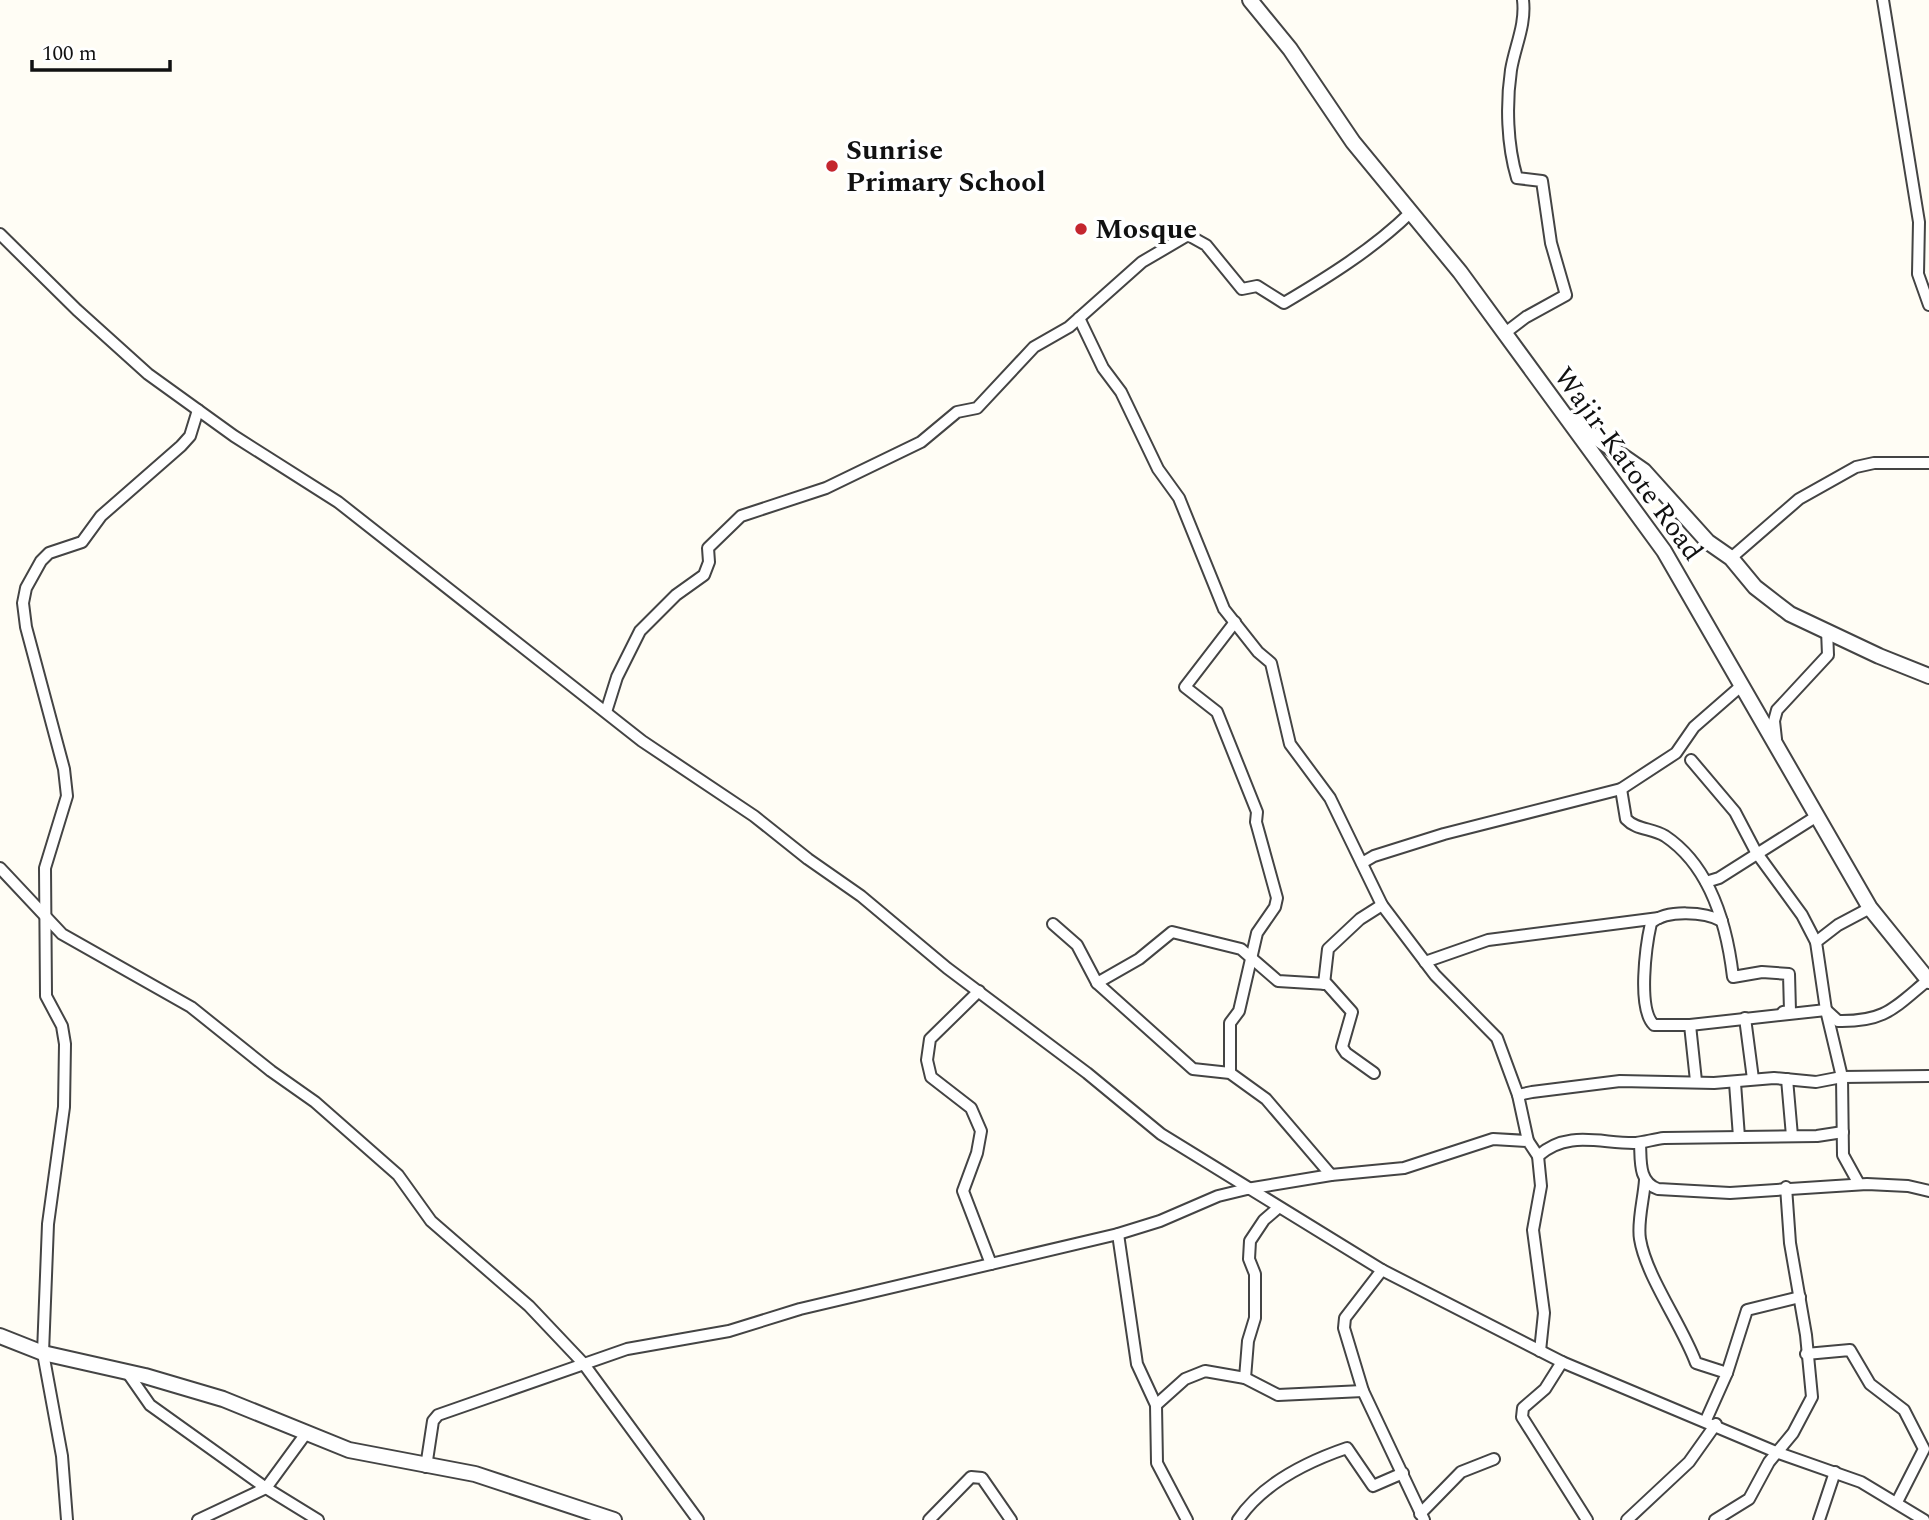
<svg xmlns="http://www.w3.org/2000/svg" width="1929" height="1520" font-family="Spectral,serif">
<rect width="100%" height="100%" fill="#fffdf5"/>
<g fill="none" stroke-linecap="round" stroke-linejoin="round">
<g stroke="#444" stroke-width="14">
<g id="minor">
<path d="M1883 0 1919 222 1918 274 1929 305"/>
<path d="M0 234 77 310 148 374 234 436 338 502 642 741 754 816 808 859 861 896 947 968 1087 1073 1161 1134 1382 1270 1562 1362 1776 1452 1861 1482 1924 1520"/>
<path d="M1079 318 1103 368 1121 392 1158 469 1179 498 1224 609 1258 652 1271 663 1290 744 1330 798 1382 905 1435 975 1497 1038 1518 1095"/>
<path d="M1505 333 1526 317 1566 295 1551 243 1542 181 1517 178C1507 145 1506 104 1511 70 1515 46 1526 25 1523 0"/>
<path d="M1731 558 1799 499 1856 467 1874 463H1929"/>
<path d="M606 712 617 677 640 631 676 595 704 575 709 562 708 548 741 516 826 488 921 442 957 412 977 408 1034 347 1069 327 1142 262 1188 235 1206 245 1242 289 1257 286 1284 303C1328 277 1373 249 1410 213"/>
<path d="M1776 739 1774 721 1777 710 1828 655 1827 630"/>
<path d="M1691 760 1735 812 1756 852 1802 915 1816 942"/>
<path d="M1621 789 1626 819C1636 830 1652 828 1665 836 1710 866 1727 926 1733 977L1762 972 1789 974 1790 1011 1783 1012"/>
<path d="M1362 863 1374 856 1444 834 1621 789 1676 753 1694 727 1741 686"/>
<path d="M0 868 62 934 191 1007 271 1071 315 1102 398 1175 431 1221 529 1306 583 1363 698 1520"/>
<path d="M1706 882 1719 878 1817 816"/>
<path d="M1722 921C1705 912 1667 909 1651 923 1646 945 1637 1009 1654 1025H1690L1826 1010 1838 1021C1885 1022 1894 1008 1928 980"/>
<path d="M1053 924 1077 945 1097 983 1193 1069 1230 1073 1266 1099 1331 1175"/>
<path d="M1425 962 1488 940 1659 918"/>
<path d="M1097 983 1139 959 1172 932 1241 949 1278 981 1327 984 1352 1012 1342 1047 1346 1053 1374 1073"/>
<path d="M1324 984 1328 949 1360 919 1382 905"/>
<path d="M979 991 930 1039 927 1060 931 1077 971 1108 981 1131 977 1153 963 1191 991 1264"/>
<path d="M1745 1018 1753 1079"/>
<path d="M1690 1025 1696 1081"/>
<path d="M1230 1073V1023L1239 1011 1257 933 1275 907 1277 898 1256 822 1257 812 1217 712 1185 687 1235 622"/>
<path d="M1787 1079 1792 1136"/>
<path d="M1735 1083 1739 1137"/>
<path d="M1528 1141 1518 1095 1532 1092 1620 1081 1714 1083 1774 1078 1816 1082 1842 1077 1929 1076"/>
<path d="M1640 1143C1641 1160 1638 1182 1658 1189L1730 1193 1867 1184 1908 1186 1929 1191"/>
<path d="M1538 1156 1541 1186 1533 1230 1544 1313 1540 1351"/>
<path d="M1645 1180C1644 1198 1637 1222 1640 1239 1646 1276 1682 1325 1696 1363L1727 1373 1706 1420"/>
<path d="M1859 1184 1843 1155 1842 1077 1826 1010 1816 942 1838 925 1870 908"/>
<path d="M1118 1234 1137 1364 1156 1405 1157 1463 1187 1520"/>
<path d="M1382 1270 1345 1318 1344 1328 1363 1391 1424 1520"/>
<path d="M1806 1354 1850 1350 1870 1384 1904 1410 1924 1449 1897 1502"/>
<path d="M1562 1362 1545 1389 1523 1408 1522 1417 1587 1520"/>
<path d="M127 1372 150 1405 266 1488 318 1520"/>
<path d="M1727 1373 1747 1310 1800 1297"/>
<path d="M1245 1378 1248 1341 1255 1318V1274L1249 1259 1250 1241 1264 1220 1278 1208"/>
<path d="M1156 1405 1185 1379 1205 1371 1245 1378 1278 1395 1363 1391"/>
<path d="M426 1467 433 1421 438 1415 627 1349 729 1331 800 1309 1118 1234 1160 1221 1218 1196 1247 1189 1331 1175 1404 1168 1493 1139 1528 1141 1538 1156C1568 1129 1602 1144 1636 1143 1645 1142 1655 1139 1664 1138L1817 1136 1843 1132"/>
<path d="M1420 1514 1461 1472 1494 1459"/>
<path d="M67 1520 62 1456 43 1353 48 1224 64 1107 65 1044 62 1026 46 996 45 868 67 796 64 769 26 627 23 603 26 588 41 561 49 553 82 542 101 516 181 446 190 436 198 410"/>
<path d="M198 1520 266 1488 307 1432"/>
<path d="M929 1520 971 1477 982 1478 1011 1520"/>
<path d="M1238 1520C1262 1484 1306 1462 1347 1448L1373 1486 1403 1473"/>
<path d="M1627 1520 1689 1462 1716 1424"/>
<path d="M1715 1520 1749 1499 1769 1462 1793 1433 1812 1397 1806 1335 1790 1243 1786 1187"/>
<path d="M1819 1520 1835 1472"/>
</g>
</g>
<g stroke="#444" stroke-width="18">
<g id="tertiary">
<path d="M1250 0 1290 49 1353 142 1460 272 1664 551 1870 908 1929 981"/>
<path d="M1574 417 1585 430 1644 471 1708 542 1731 558 1755 587 1790 614 1879 656 1929 676"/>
<path d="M0 1336 43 1353 145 1376 223 1399 349 1450 475 1474 614 1520"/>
</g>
</g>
<use href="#minor" stroke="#fff" stroke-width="10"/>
<use href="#tertiary" stroke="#fff" stroke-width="14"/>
</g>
<g fill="#c4262e" stroke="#fff" stroke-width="2.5">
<circle cx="832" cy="166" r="7"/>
<circle cx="1081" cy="229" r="7"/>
</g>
<g text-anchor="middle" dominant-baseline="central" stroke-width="7" stroke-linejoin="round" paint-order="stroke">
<g font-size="28" font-weight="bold" fill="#111" stroke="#fff" text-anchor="start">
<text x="846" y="150">Sunrise<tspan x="846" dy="32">Primary School</tspan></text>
<text x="1095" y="229">Mosque</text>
</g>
<g font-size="28" fill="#111" stroke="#fff">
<text transform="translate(1628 464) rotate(54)">Wajir-Katote Road</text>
</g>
</g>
<path d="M32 60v10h138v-10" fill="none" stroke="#111111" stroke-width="3.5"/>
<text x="42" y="60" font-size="21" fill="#111111" stroke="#ffffff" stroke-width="5" paint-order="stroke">100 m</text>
</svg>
